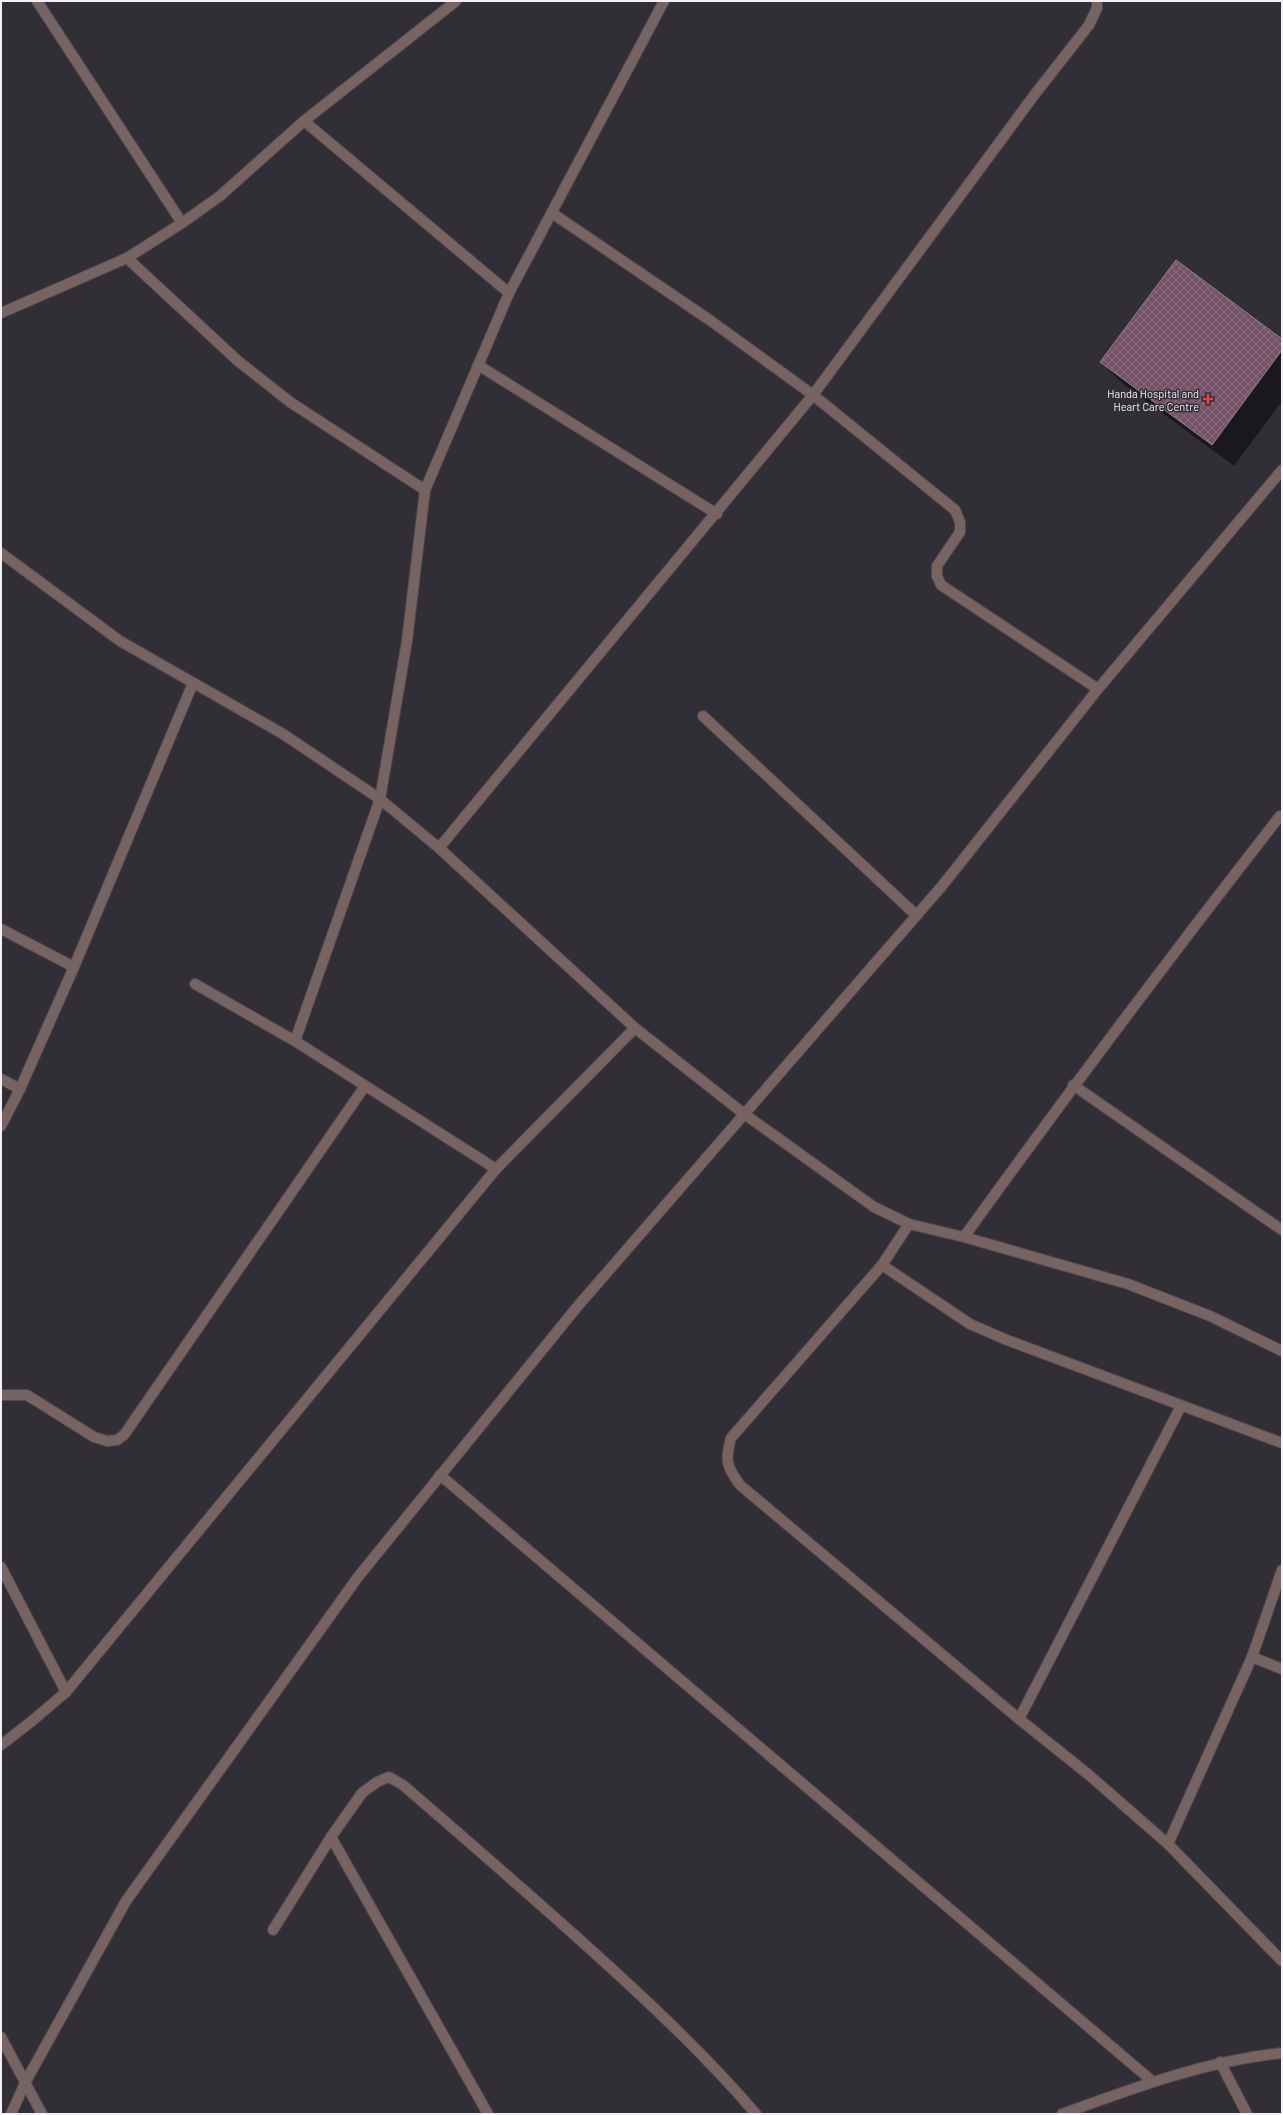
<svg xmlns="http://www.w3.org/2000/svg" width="1283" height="2115" font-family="Barlow,sans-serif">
<defs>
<pattern id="building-cross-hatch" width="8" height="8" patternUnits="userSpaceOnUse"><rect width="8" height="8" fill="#765269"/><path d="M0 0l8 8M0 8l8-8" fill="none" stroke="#8a6b7f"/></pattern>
</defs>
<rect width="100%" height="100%" fill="#322e36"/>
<path fill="#0007" d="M1282 340V401L1234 466 1123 384 1101 362Z"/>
<path fill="url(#building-cross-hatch)" stroke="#8d8389" d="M1176 260 1282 339V350L1212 445 1100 362Z"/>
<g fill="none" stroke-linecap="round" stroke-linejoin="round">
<g stroke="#4d4951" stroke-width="12">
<g id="minor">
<path d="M37 1 182 223"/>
<path d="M304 121 509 293"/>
<path d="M552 213 711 321 813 395 955 510 960 522V532L937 566V576L941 585 1098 689"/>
<path d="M127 258 238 361 290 402 425 490"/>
<path d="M1 313 127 258 182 223 220 196 304 121 456 1"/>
<path d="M478 365 717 514"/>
<path d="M1 553 120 641 283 734 380 799 439 848 635 1028 743 1113 874 1207 909 1224 964 1237 1128 1284 1210 1316 1282 1351"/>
<path d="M703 716 916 915"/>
<path d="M439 848 813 395 1035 94 1089 25 1097 8V1"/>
<path d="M1 929 74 967"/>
<path d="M195 984 295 1041 496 1169"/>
<path d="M295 1041 380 799 407 641 425 490 509 293 664 1"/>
<path d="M1 1079 20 1089"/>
<path d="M1073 1085 1282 1230"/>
<path d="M1 1126 20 1089 74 967 193 683"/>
<path d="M909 1224 882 1265 731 1438C725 1460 726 1466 740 1485L1019 1719 1089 1775 1168 1844 1282 1961"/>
<path d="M964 1237C1067 1094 1172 954 1280 816"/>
<path d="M882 1265 970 1324 1007 1340 1282 1443"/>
<path d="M1 1395H27L94 1437 107 1441 117 1440 124 1435 365 1086"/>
<path d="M440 1475 1152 2081"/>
<path d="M1 1567 66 1692"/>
<path d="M1252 1657 1282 1669"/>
<path d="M1019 1719 1181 1406"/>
<path d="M1 1745 32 1721 66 1692 496 1169 635 1028"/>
<path d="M331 1837 488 2114"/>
<path d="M1168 1844 1252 1657 1282 1570"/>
<path d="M273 1930 331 1837 362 1793 377 1782 389 1777 403 1785C469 1842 535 1899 600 1958 655 2008 708 2058 756 2114"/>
<path d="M1 2037 42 2114"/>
<path d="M1220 2062 1247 2114"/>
<path d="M11 2114 26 2081 126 1901 358 1577 577 1307 942 886 1098 689 1282 470"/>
<path d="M1062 2114C1134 2088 1205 2061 1282 2053"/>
</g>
</g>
<use href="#minor" stroke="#786363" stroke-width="10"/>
</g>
<path fill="#e0444e" stroke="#322e36" stroke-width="1.5" d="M1206 393h4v4h4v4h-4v4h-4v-4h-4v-4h4z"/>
<g text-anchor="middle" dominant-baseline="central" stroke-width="3" stroke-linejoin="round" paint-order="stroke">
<g font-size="11" fill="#f3f1f6" stroke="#322e36" text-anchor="end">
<text x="1199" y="393">Handa Hospital and<tspan x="1199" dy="13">Heart Care Centre</tspan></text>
</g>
</g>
<rect width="1283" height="2115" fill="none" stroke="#f3f1f6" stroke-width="4"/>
</svg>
